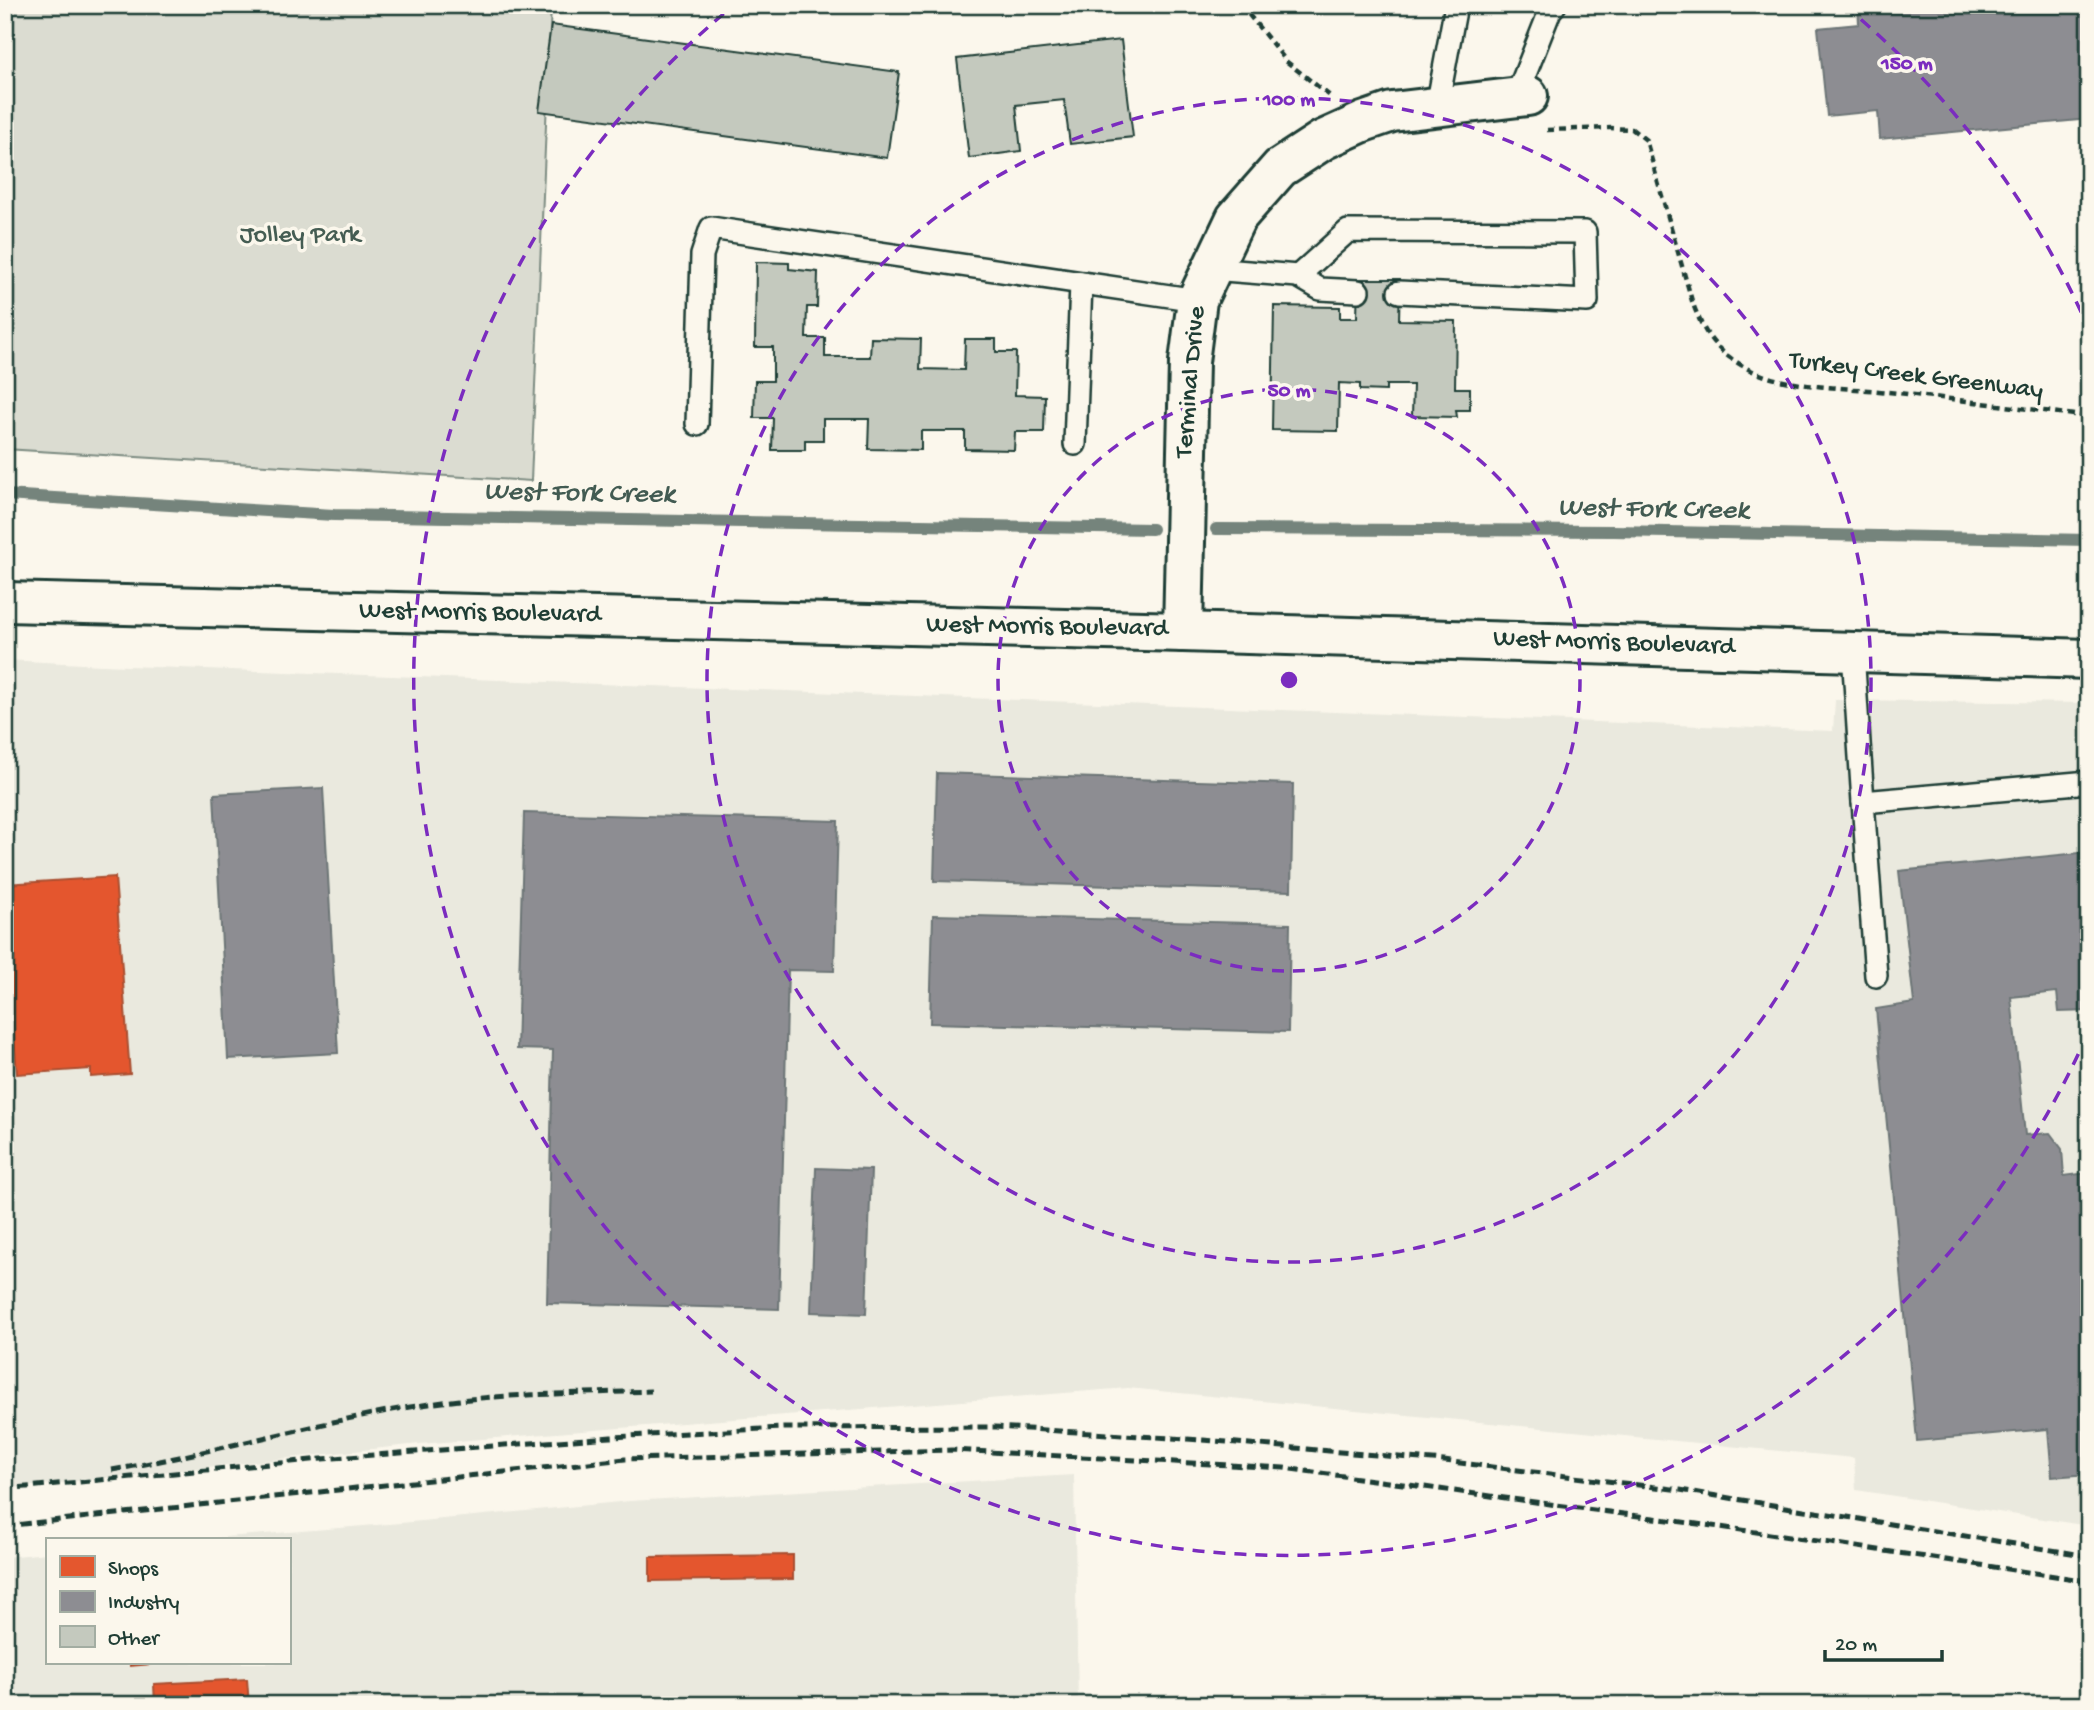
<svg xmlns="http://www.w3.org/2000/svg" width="2094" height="1710" font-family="'Gochi Hand',sans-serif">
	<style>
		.built { fill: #eae9de }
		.green { fill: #dbdcd1; stroke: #7d8c82; stroke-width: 2 }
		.shops { fill: #e4572e; stroke: #a94f30; stroke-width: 2 }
		.industry { fill: #8d8d92; stroke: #6c7576; stroke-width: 2 }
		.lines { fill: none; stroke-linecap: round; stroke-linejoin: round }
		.stream { stroke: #74847b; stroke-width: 12 }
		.building { fill: #c4c9be; stroke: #1f3d34; stroke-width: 2 }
		.lane-casing { stroke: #1f3d34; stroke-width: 26 }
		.street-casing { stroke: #1f3d34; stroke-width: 44 }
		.primary-casing { stroke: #1f3d34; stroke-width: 44 }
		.path { stroke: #1f3d34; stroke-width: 4.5; stroke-dasharray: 7 5; stroke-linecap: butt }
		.lane { stroke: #fbf7ec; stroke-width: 21 }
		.street { stroke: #fbf7ec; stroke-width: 38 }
		.primary { stroke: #fbf7ec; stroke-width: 38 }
		.rail { stroke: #1f3d34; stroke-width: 5; stroke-dasharray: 10 5; stroke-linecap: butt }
		.ring { fill: none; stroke: #7b2cbf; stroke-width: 3.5; stroke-dasharray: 12 9 }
		.labels { text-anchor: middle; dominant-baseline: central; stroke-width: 7; stroke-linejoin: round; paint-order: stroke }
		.park-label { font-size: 26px; fill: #455d53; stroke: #fbf7ec }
		.street-label { font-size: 26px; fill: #1f3d34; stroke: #fbf7ec }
		.water-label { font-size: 28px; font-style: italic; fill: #425b52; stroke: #fbf7ec }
		.centre { fill: #7b2cbf; stroke: #fbf7ec; stroke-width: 3.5 }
		.ring-label { font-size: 21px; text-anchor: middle; font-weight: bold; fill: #7b2cbf; stroke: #fbf7ec; stroke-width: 7; stroke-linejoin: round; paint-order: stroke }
	</style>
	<rect width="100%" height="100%" fill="#fbf7ec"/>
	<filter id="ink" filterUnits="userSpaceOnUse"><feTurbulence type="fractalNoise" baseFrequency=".0143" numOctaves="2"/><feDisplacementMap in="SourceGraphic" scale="14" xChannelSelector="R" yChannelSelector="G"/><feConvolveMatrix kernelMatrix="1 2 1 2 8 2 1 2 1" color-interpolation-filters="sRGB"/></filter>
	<g filter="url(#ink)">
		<g class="built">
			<polygon points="5,660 102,665 1833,731 1835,700 2089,703 2089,1526 1856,1490 1854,1458 1128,1388 419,1444 5,1489"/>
			<polygon points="1074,1475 1078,1705 5,1705 5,1557 47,1553 47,1663 289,1663 289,1540 189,1540 401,1523 630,1501"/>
		</g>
		<polygon class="green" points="5,5 551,5 531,481 5,449"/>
		<g class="shops">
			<polygon points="115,877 130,1074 91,1077 91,1069 17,1074 5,918 5,884"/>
			<polygon points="793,1555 793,1579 650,1581 650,1557"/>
			<polygon points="130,1663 164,1663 130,1666"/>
			<polygon points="247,1679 249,1705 155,1705 154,1684"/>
		</g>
		<g class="industry">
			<polygon points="1858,5 2089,5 2089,119 1880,139 1878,111 1827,116 1818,28 1859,24"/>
			<polygon points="937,773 1293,784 1291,891 934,881"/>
			<polygon points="323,788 338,1053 228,1059 214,794"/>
			<polygon points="524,813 838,821 834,971 788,970 779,1309 547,1303 553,1050 517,1049"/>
			<polygon points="2089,852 2089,1011 2059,1012 2057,992 2011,997 2025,1135 2050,1133 2062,1149 2064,1176 2089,1173 2089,1474 2052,1477 2048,1429 1917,1441 1876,1009 1914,1003 1899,871"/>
			<polygon points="933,915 1290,924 1288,1032 930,1023"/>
			<polygon points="816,1168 871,1170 866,1314 811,1312"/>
		</g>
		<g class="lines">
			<g class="stream">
				<polyline points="5,495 334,515 1152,529"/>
				<polyline points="1216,529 1613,531 2089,540"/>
			</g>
		</g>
		<g class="building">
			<polygon points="551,25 899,72 887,158 539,111"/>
			<polygon points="1121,40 1133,137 1070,144 1064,100 1016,105 1021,151 969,158 957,59"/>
			<polygon points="756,262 789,263 789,269 818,272 817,307 807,307 806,338 825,338 825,357 870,357 871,338 921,339 920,369 964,370 965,339 996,339 996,352 1016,352 1015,395 1045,396 1044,432 1015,432 1014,450 965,449 965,431 921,431 921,450 868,449 869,419 823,419 823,440 805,440 805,450 772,450 773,418 754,418 755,381 773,381 773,347 755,347"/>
			<polygon points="1358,279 1400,279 1399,320 1456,321 1455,388 1470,388 1470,410 1456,410 1457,417 1412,416 1413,385 1386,385 1386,391 1360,390 1360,384 1339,383 1338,431 1272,430 1274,306 1340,307 1340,318 1357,318"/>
		</g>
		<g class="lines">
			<defs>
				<g id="lane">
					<polyline points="1516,97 1550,11 1555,5"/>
					<polyline points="1437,107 1456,5"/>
					<polyline points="1211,269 1298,276 1348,231 1585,232 1587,301 1399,292"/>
					<polyline points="1298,276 1320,289 1358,291"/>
					<polyline points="697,424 702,255 711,228 1197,300"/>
					<polyline points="1075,444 1081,283"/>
					<polyline points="1853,652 1863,802"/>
					<polyline points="1876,976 1863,802 2089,782"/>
				</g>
				<polyline id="street" points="1183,632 1189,362 1197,300 1236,218 1280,168 1323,140 1363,122 1392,112 1528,96"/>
				<polyline id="primary" points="5,602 1183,632 2089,659"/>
			</defs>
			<use href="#lane" class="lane-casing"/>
			<use href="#street" class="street-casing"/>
			<use href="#primary" class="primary-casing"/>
			<g class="path">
				<polyline points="1241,5 1287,62 1330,96"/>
				<path d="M1547,130l64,-2 21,1 14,11 46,161c10,28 20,46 46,62 41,27 103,23 150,29 67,7 134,16 201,25"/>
			</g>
			<use href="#lane" class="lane"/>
			<use href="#street" class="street"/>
			<use href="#primary" class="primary"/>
			<g class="rail">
				<path d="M112,1470c107,-18 210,-50 317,-66 73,-11 149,-10 222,-13"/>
				<polyline points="5,1489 322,1459 611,1437 783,1428 996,1427 1203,1440 1444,1461 1680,1490 2089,1556"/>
				<polyline points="5,1526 625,1459 952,1450 1284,1468 1749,1531 2089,1581"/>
			</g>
		</g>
	</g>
	<g class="ring">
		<circle cx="1289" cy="680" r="291"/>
		<circle cx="1289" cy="680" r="582"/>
		<path d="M2087 1035A874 874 0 1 1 733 6M1845 6A874 874 0 0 1 2087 325"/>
	</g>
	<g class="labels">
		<g class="park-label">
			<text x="300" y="236">Jolley Park</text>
		</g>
		<g class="street-label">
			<text transform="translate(1916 377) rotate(7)">Turkey Creek Greenway</text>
			<text transform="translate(1192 382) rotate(-85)">Terminal Drive</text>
			<text transform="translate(480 614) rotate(1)">West Morris Boulevard</text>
			<text transform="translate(1047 628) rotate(1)">West Morris Boulevard</text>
			<text transform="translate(1614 644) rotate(2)">West Morris Boulevard</text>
		</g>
		<g class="water-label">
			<text transform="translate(579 494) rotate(1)">West Fork Creek</text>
			<text transform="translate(1653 510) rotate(1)">West Fork Creek</text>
		</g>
	</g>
	<circle cx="1289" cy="680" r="10" class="centre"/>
	<g class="ring-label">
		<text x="1907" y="69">150 m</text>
		<text x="1289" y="105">100 m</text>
		<text x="1289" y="396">50 m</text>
	</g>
	<rect width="2094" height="1710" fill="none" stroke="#fbf7ec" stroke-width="28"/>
	<rect x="14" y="14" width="2066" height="1682" fill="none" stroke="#1f3d34" stroke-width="2.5" filter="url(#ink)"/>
	<rect x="46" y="1538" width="245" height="126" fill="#fbf7ec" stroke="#a3ada2" stroke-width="2"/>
	<rect x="60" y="1556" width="35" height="21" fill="#e4572e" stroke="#a3ada2" stroke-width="2"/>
	<text x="108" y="1574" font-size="21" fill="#1f3d34">Shops</text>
	<rect x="60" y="1591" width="35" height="21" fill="#8d8d92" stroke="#a3ada2" stroke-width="2"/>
	<text x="108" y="1608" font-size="21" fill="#1f3d34">Industry</text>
	<rect x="60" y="1626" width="35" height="21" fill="#c4c9be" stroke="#a3ada2" stroke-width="2"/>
	<text x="108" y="1644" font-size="21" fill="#1f3d34">Other</text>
	<path d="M1825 1650v10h117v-10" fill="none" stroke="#1f3d34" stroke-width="3.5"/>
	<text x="1835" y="1650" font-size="21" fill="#1f3d34" stroke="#fbf7ec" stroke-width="5" paint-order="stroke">20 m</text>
</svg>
